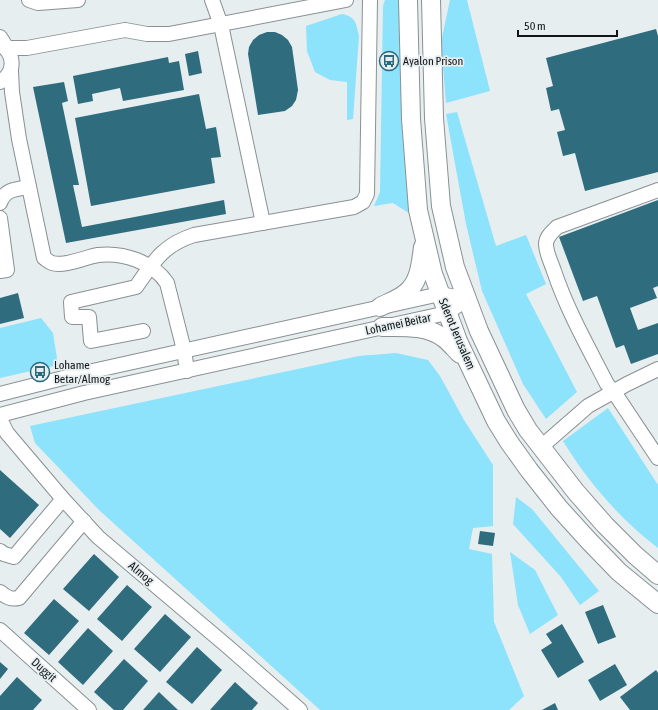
<svg xmlns="http://www.w3.org/2000/svg" width="658" height="710" font-family="'Asap Condensed',sans-serif">
	<style>
		.green { fill: #8de2fc }
		.building { fill: #2e6c7e }
		.lines { fill: none; stroke-linecap: round; stroke-linejoin: round }
		.minor-casing { stroke: #8a9093; stroke-width: 16 }
		.major-casing { stroke: #8a9093; stroke-width: 20 }
		.minor { stroke: #fff; stroke-width: 14 }
		.major { stroke: #fff; stroke-width: 18 }
		.labels { text-anchor: middle; dominant-baseline: central; stroke-width: 3.5; stroke-linejoin: round; paint-order: stroke }
		.poi-label { font-size: 12px; fill: #121415; stroke: #e6eef0; text-anchor: start }
		.street-label { font-size: 12px; fill: #121415; stroke: #e6eef0 }
	</style>
	<rect width="100%" height="100%" fill="#e6eef0"/>
	<g class="green">
		<polygon points="385,0 399,0 409,196 412,215 393,203 374,206 380,192 383,6"/>
		<polygon points="450,0 467,0 490,91 446,103 441,42"/>
		<path d="M342,14c14,3 14,9 17,22l-6,83 -6,1v-38l-17,-2 -15,-8 -8,-21 -1,-25z"/>
		<polygon points="457,112 496,246 526,235 546,284 526,294 577,392 546,419 523,384 482,291 466,224 446,114"/>
		<polygon points="41,318 53,333 58,365 0,378 0,328"/>
		<polygon points="396,353 428,360 440,376 464,420 493,465 493,526 473,528 469,549 492,554 494,622 524,696 509,710 320,710 99,510 35,443 30,426 359,356"/>
		<path d="M608,408l50,77v63c-38,-29 -70,-66 -95,-107z"/>
		<polygon points="516,497 532,509 599,591 580,605 561,577 513,524"/>
		<polygon points="510,552 535,570 558,615 530,634 518,605"/>
	</g>
	<g class="building">
		<polygon points="656,29 658,36 658,172 585,191 575,153 563,156 557,132 565,130 559,109 551,111 546,88 553,86 546,58"/>
		<polygon points="267,32 275,32 282,35 288,40 292,47 298,90 296,100 292,106 285,111 258,115 248,54 249,47 253,40 259,35"/>
		<polygon points="198,51 202,73 189,76 185,54"/>
		<polygon points="168,57 169,63 179,61 184,90 123,101 120,88 92,94 93,101 78,104 73,76"/>
		<polygon points="64,82 68,101 62,103 79,185 73,185 82,227 224,200 226,214 66,243 33,87"/>
		<polygon points="199,94 206,129 216,127 221,157 211,158 215,183 91,206 75,118"/>
		<polygon points="658,200 658,286 653,288 657,298 630,308 638,330 658,323 658,354 631,364 624,345 616,348 597,296 583,301 559,237"/>
		<polygon points="18,293 24,318 0,324 0,298"/>
		<polygon points="0,470 39,505 10,538 0,529"/>
		<polygon points="480,531 495,533 493,546 478,544"/>
		<polygon points="94,554 119,577 89,611 63,589"/>
		<polygon points="127,585 152,607 122,641 97,619"/>
		<polygon points="54,599 79,621 49,655 24,633"/>
		<polygon points="603,605 616,637 598,644 585,612"/>
		<polygon points="165,614 191,637 160,672 134,649"/>
		<polygon points="562,624 584,662 558,678 541,650 552,643 546,634"/>
		<polygon points="88,628 113,651 83,685 58,662"/>
		<polygon points="197,647 222,670 192,704 166,682"/>
		<polygon points="124,659 148,681 123,710 114,710 94,692"/>
		<polygon points="0,662 8,669 0,679"/>
		<polygon points="615,664 627,685 600,701 588,680"/>
		<polygon points="656,670 658,673 658,710 630,710 620,697"/>
		<polygon points="17,677 42,700 33,710 0,710 0,696"/>
		<polygon points="235,682 258,703 252,710 210,710"/>
		<polygon points="159,692 178,710 143,710"/>
		<polygon points="555,703 558,710 542,710"/>
	</g>
	<g class="lines">
		<defs>
			<g id="minor">
				<polyline points="29,0 38,3 78,0"/>
				<polyline points="212,0 221,25 263,223"/>
				<polyline points="0,37 7,48 27,48 125,30 147,34 169,34 346,0"/>
				<path d="M11,71l1,21 7,47 25,119c2,1 5,4 8,5 12,4 34,-6 46,-8 25,-3 55,7 69,28l17,67 3,21"/>
				<path d="M0,82c16,-10 15,-28 0,-38"/>
				<path d="M658,190l-101,37c-5,5 -11,10 -11,17 0,9 5,18 8,27 13,39 34,76 53,113l7,8 44,66"/>
				<path d="M0,203c5,-14 16,-14 29,-16"/>
				<polyline points="0,218 7,270 0,271"/>
				<path d="M143,331l-52,10 -2,-24h-17l-1,-15 65,-15c18,-26 27,-42 58,-52l160,-28 9,-5 4,-8 3,-194"/>
				<polyline points="0,394 79,374 440,294 467,299"/>
				<polyline points="0,415 84,393 447,313 467,299"/>
				<polyline points="0,419 7,433 18,446 63,499 98,537 227,646 300,710"/>
				<polyline points="541,447 588,406 627,384 658,369"/>
				<polyline points="0,551 4,554 14,557 63,499"/>
				<path d="M0,592c6,5 11,8 19,6l65,-77"/>
				<polyline points="0,630 89,710"/>
			</g>
			<g id="major">
				<polyline points="408,0 411,119 418,210 433,274 458,341 496,421 509,442 529,470 559,508 589,541 619,572 658,604"/>
				<polyline points="431,0 434,118 441,206 455,267 479,331 516,410 528,430 576,492 605,525 635,555 658,575"/>
				<path d="M380,307c9,-5 23,-9 30,-18 10,-11 11,-28 13,-42"/>
				<path d="M382,327c21,0 45,-2 63,12 5,4 10,10 15,15"/>
			</g>
		</defs>
		<use href="#minor" class="minor-casing"/>
		<use href="#major" class="major-casing"/>
		<use href="#minor" class="minor"/>
		<use href="#major" class="major"/>
	</g>
	<defs>
		<symbol id="bus-ring" viewBox="-11 -11 22 22"><circle r="9.5" fill="#e6eef0" stroke="#276a7c" stroke-width="1.5"/><path d="M-5-6H5V4H4V6H2V4H-2V6H-4V4H-5ZM-3.5-4V0h7V-4ZM-3.5 1.2v1.5H-2V1.2ZM2 1.2v1.5H3.5V1.2Z" fill="#276a7c"/></symbol>
	</defs>
	<g fill-rule="evenodd">
		<use href="#bus-ring" x="378" y="50" width="22" height="22"/>
		<use href="#bus-ring" x="29" y="361" width="22" height="22"/>
	</g>
	<g class="labels">
		<g class="poi-label">
			<text x="403" y="61">Ayalon Prison</text>
			<text x="54" y="365">Lohame<tspan x="54" dy="14">Betar/Almog</tspan></text>
		</g>
		<g class="street-label">
			<text transform="translate(398 324) rotate(-12)">Lohamei Beitar</text>
			<text transform="translate(457 334) rotate(67)">Sderot Jerusalem</text>
			<text transform="translate(141 573) rotate(40)">Almog</text>
			<text transform="translate(44 670) rotate(42)">Duggit</text>
		</g>
	</g>
	<path d="M518 30v6h99v-6" fill="none" stroke="#121415" stroke-width="2"/>
	<text x="524" y="30" font-size="12" fill="#121415" stroke="#e6eef0" stroke-width="3" paint-order="stroke">50 m</text>
</svg>
